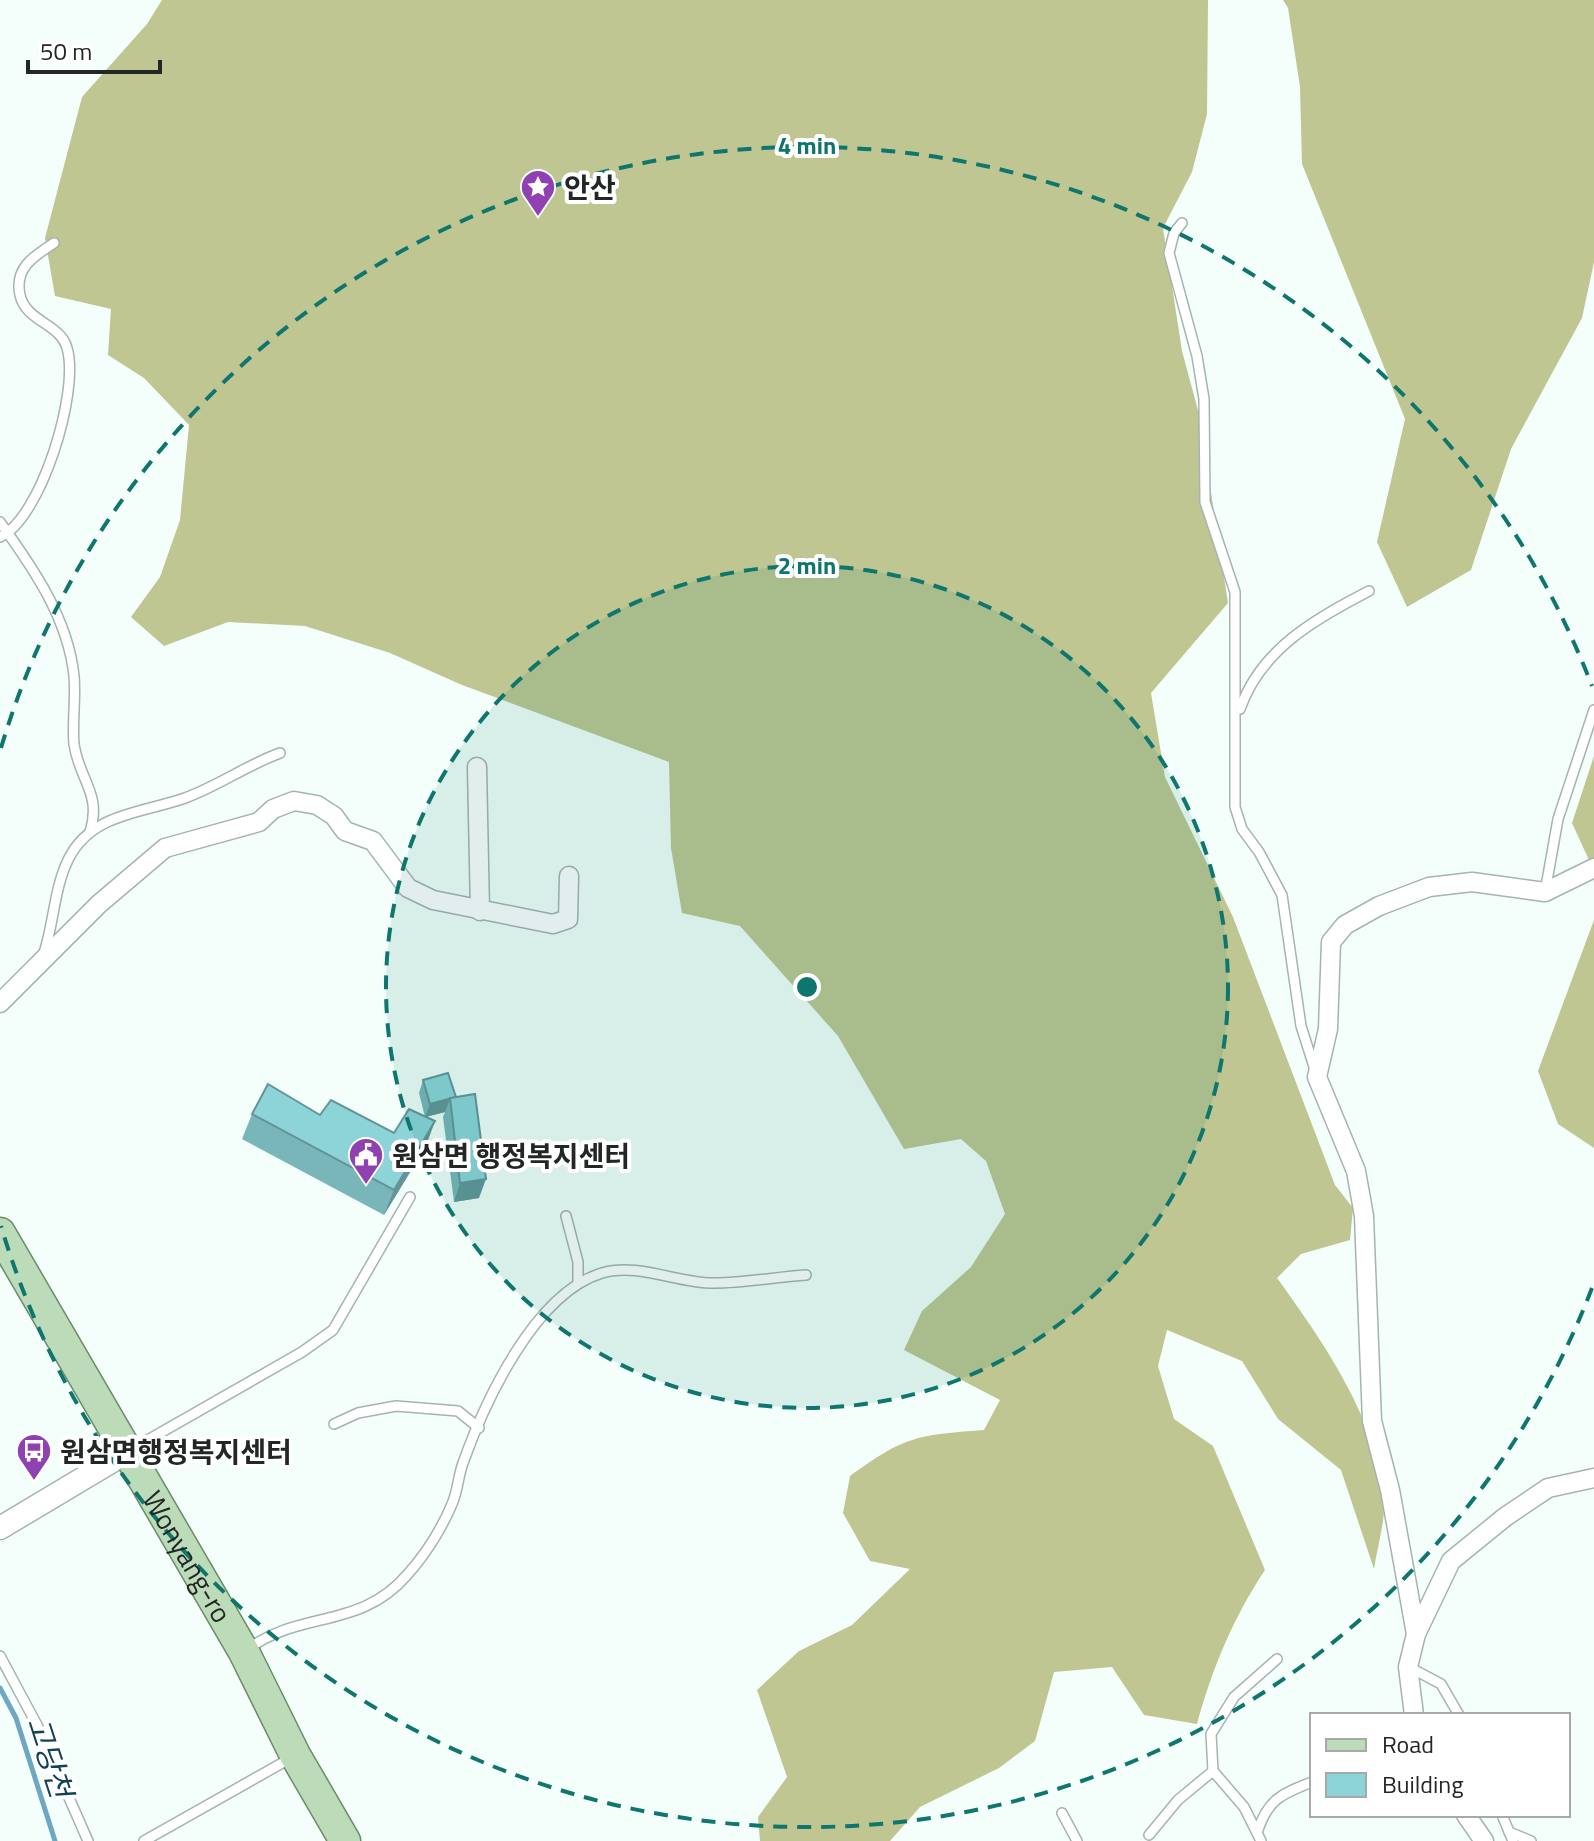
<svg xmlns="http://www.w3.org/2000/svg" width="1594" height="1841" font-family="'Titillium Web','Noto Sans KR',sans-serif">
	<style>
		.forest { fill: #bfc691 }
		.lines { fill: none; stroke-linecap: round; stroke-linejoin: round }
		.stream { stroke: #6ea7c1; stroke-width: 5 }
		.service-casing { stroke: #a6b3ae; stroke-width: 12 }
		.minor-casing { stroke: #a6b3ae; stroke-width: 21 }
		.tertiary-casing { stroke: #a6b3ae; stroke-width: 25 }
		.primary-casing { stroke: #698c67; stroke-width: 33 }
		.service { stroke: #fff; stroke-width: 9 }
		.minor { stroke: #fff; stroke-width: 18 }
		.tertiary { stroke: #fff; stroke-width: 22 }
		.primary { stroke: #bcdbb9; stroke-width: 30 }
		.wall { fill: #79b6ba }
		.shaded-wall { fill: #639497 }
		.building { fill: #8dd4d8; stroke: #639497; stroke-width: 2 }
		.ring { fill: none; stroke: #0f766e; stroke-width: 4; stroke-dasharray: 14 10 }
		.labels { text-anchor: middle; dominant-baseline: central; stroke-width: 8; stroke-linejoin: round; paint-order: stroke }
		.poi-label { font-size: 28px; font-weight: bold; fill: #222625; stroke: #fff; text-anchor: start }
		.street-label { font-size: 28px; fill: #222625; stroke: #fff }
		.water-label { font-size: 30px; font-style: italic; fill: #114256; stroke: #fff }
		.centre { fill: #0f766e; stroke: #fff; stroke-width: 4 }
		.ring-label { font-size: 24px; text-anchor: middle; font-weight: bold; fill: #0f766e; stroke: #fff; stroke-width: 8; stroke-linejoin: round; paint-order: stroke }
	</style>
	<rect width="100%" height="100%" fill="#f4fffb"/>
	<g class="forest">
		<path d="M162,0h1046l-1,114 -15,58 -29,56 19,123 17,63 29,189 -77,90 14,84 68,140 102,268 18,23 -3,32 -49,14 -24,24c45,62 103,145 107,224 1,21 -7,46 -10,67l-33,-99 -63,-51 -36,-58 -75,-31 -9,36 16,53 39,27 52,124c-32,48 -53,99 -68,154l-53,-9 -32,-48 -58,5 -19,69 -36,27 -79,39 -30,34h-130l-2,-24 29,-40 -30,-87 42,-39 53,-26 58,-56 -40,-8 -27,-48 7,-37c55,-40 67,-41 134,-46l16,-30 -96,-50 18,-39 49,-44 34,-53 -19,-53 -25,-22 -57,10 -66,-113 -98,-110 -58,-13 -11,-65 -2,-86 -207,-77 -72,-32 -85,-27 -77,-4 -64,24 -33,-29 29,-40 20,-57 9,-95 -45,-47 -36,-23 3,-46 -56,-13 -10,-58 37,-141 65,-73z"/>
		<polygon points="1283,0 1594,0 1594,262 1582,318 1511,449 1471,570 1407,607 1377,542 1405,419 1302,164 1300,87 1288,8"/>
		<polygon points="1594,756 1594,871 1572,823"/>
		<polygon points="1594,920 1594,1148 1558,1124 1538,1071"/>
	</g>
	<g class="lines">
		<polyline class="stream" points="0,1688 16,1718 55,1841"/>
		<defs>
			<g id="service">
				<polyline points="1182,223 1174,233 1169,253 1197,356 1204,399 1205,502 1235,592 1235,807 1242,829 1259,852 1282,895 1301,1026 1315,1070"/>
				<path d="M0,522c33,46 68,96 74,154 2,23 -2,46 0,68 5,36 28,49 16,88"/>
				<path d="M0,537c41,-18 80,-146 67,-189 -7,-25 -41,-26 -47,-53 -6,-27 14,-39 34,-52"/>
				<path d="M1240,709c21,-60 75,-90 129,-118"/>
				<polyline points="1545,892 1558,819 1594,710"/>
				<path d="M44,953c10,-30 10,-66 25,-95 23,-45 74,-45 116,-60 33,-12 62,-33 95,-45"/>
				<polyline points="566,1216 578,1262 578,1283"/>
				<polyline points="334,1424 358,1413 396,1406 458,1411 479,1428"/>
				<polyline points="132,1449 302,1352 333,1330 410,1197"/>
				<path d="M247,1650c51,-40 113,-20 160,-75 18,-20 35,-47 45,-71 6,-13 6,-28 11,-41 22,-62 72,-170 139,-190 36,-11 77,11 113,10 30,0 61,-6 91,-8"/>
				<polyline points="0,1656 37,1725 88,1841"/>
				<polyline points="1409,1667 1441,1684 1459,1715"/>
				<polyline points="1062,1813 1077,1841"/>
				<polyline points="1502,1815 1513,1841"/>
				<polyline points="1509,1832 1531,1841"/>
				<path d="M1257,1833c10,-33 24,-39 55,-51"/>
				<polyline points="1149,1835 1178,1800 1213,1771"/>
				<polyline points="144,1841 291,1758"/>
				<polyline points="1261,1841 1244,1807 1213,1771 1211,1734 1234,1697 1277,1659"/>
			</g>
			<g id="minor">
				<polyline points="477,767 480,911"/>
				<polyline points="0,1003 99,904 165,848 259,822 273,809 294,801 317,805 334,816 345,831 373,841 408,888 433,900 553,924 568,919 569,876"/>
				<polyline points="1416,1634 1390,1490 1372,1421 1364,1216 1356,1171 1317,1077 1328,1029 1331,942 1345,925 1379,906 1429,887 1472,882 1545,892 1594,868"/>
				<polyline points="1414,1715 1408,1667 1416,1634 1451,1561 1505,1517 1548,1488 1594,1478"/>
				<polyline points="1466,1815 1484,1841"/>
			</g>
			<polyline id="tertiary" points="0,1528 129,1451"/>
			<g id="primary">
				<path id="s1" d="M0,1233l244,419 51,103 50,86"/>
			</g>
		</defs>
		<use href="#service" class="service-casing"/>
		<use href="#minor" class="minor-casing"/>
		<use href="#tertiary" class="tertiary-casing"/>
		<use href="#primary" class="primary-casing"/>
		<use href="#service" class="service"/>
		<use href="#minor" class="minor"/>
		<use href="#tertiary" class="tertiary"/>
		<use href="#primary" class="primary"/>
	</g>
	<polygon class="wall" points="448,1073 479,1198 454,1202 443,1117 445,1112 426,1117 426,1146 384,1215 242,1139 252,1114 320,1115 394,1133 425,1117 419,1093 423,1080"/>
	<g class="shaded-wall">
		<polygon points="450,1099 445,1112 425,1117 430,1104"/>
		<polygon points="435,1121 426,1146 384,1215 394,1190"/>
		<polygon points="486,1179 479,1198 454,1202 460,1183"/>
	</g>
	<g class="building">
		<polygon points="448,1073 456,1097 430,1104 423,1080"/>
		<polygon points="268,1084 320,1115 331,1100 394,1133 409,1109 435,1121 394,1190 252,1114"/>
		<polygon points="475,1094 486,1179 460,1183 450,1098"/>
	</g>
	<circle cx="807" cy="987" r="421" fill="#0f766e" fill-opacity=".12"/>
	<g class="ring">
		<circle cx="807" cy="987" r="421"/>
		<path d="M1592 1288A841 841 0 0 1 1 1226M1 748A841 841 0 0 1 1592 686"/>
	</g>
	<defs>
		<symbol id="sight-pin" viewBox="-11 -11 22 30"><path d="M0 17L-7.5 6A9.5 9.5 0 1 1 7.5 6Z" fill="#8f41b1" stroke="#fff"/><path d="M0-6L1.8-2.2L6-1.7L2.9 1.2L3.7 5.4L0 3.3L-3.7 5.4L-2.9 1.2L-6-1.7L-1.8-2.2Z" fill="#fff"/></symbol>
		<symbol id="civic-pin" viewBox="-11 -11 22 30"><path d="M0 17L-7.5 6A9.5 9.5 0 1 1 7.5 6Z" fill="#8f41b1" stroke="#fff"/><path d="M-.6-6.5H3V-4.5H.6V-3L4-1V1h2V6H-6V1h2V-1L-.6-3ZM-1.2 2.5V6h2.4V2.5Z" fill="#fff"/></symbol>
		<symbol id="bus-pin" viewBox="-11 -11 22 30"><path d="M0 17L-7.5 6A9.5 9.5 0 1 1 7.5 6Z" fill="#8f41b1" stroke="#fff"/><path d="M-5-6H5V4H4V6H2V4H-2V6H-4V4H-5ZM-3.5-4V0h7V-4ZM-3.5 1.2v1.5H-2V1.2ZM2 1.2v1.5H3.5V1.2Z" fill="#fff"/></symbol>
	</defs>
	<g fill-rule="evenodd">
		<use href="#sight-pin" x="518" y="167" width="40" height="54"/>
		<use href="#civic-pin" x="346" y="1135" width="40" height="54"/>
		<use href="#bus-pin" x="14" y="1431" width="40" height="54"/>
	</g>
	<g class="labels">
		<g class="poi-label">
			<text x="564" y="187">안산</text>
			<text x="392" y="1155">원삼면 행정복지센터</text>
			<text x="60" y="1451">원삼면행정복지센터</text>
		</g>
		<g class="street-label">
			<text stroke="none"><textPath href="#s1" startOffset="374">Wonyang-ro</textPath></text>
		</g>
		<g class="water-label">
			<text transform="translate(50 1757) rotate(72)">고당천</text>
		</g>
	</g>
	<circle cx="807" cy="987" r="12" class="centre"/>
	<g class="ring-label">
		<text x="807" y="154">4 min</text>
		<text x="807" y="574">2 min</text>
	</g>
	<rect x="1310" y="1713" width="260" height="104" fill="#ffffff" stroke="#a7a8a8" stroke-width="2"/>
	<rect x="1326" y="1739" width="40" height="12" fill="#bcdbb9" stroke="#a7a8a8" stroke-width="2"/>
	<text x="1382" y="1753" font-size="24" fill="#222625">Road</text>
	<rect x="1326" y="1773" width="40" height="24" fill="#8dd4d8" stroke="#a7a8a8" stroke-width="2"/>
	<text x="1382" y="1793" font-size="24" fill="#222625">Building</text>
	<path d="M28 60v12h132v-12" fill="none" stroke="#222625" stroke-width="4"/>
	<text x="40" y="60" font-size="24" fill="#222625" stroke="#ffffff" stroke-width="6" paint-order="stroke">50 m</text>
</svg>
